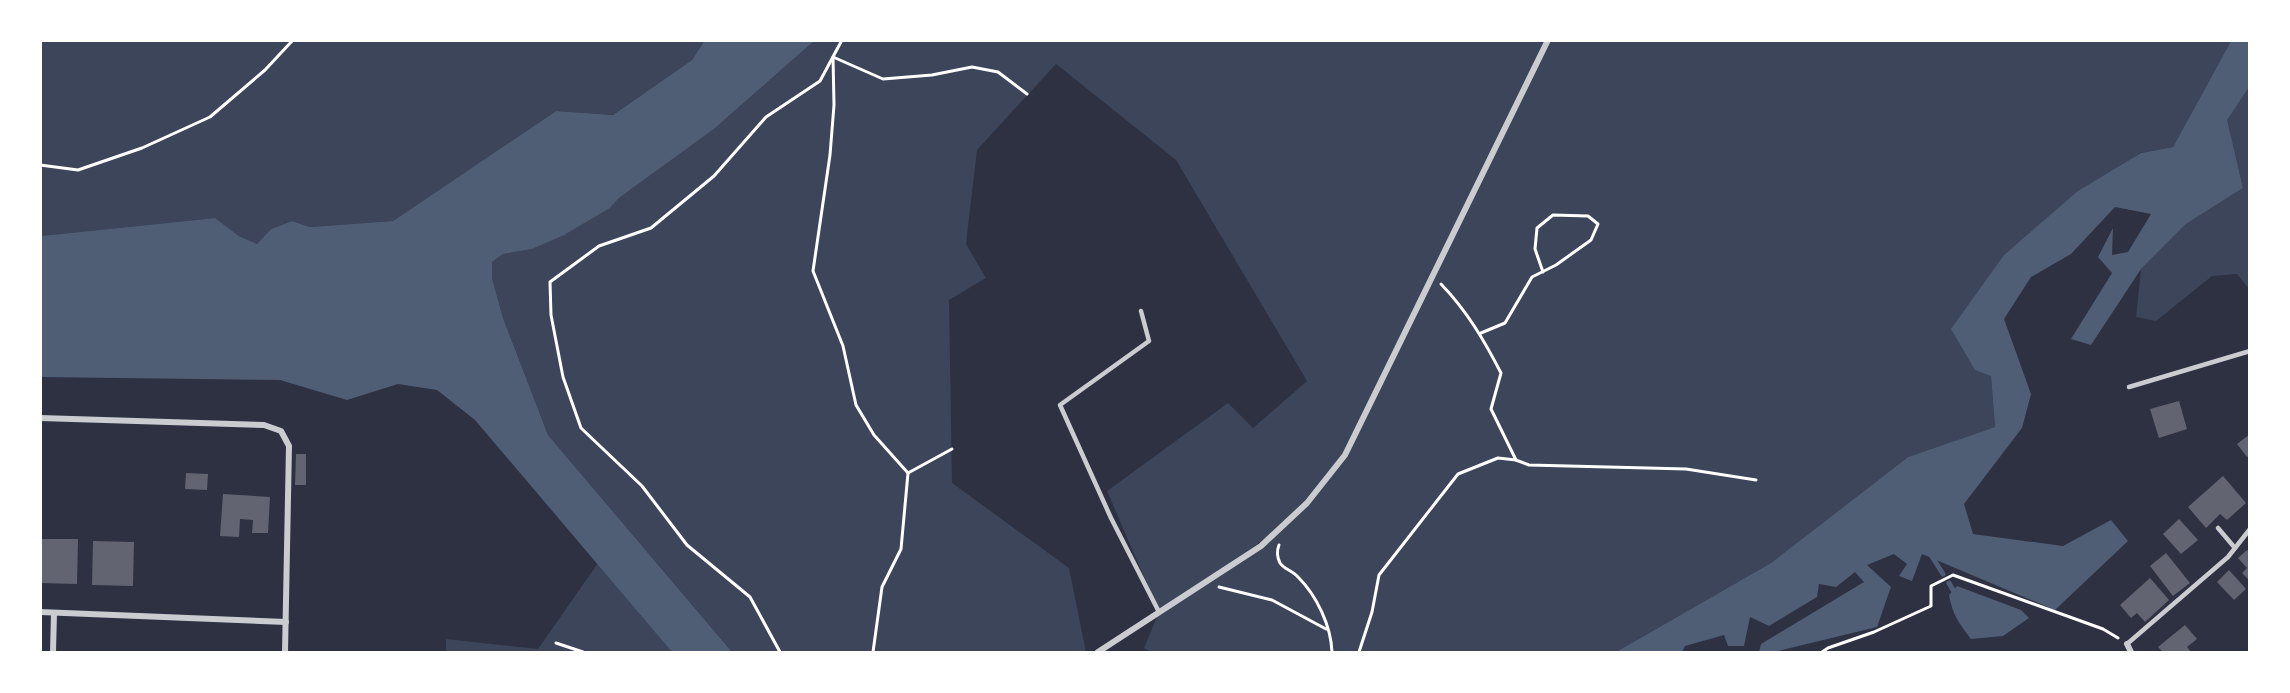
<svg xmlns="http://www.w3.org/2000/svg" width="2290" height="693" font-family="'Nunito Sans',sans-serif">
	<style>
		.green { fill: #3c4559; fill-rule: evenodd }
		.water { fill: #4f5d75 }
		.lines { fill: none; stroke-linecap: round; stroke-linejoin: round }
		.stream { stroke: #4f5d75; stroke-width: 5 }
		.building { fill: #626471 }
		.path { stroke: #fff; stroke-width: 3 }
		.service { stroke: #caccd0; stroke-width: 4.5 }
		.minor { stroke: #caccd0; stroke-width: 6 }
	</style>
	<rect width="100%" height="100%" fill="#2d3142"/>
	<g class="green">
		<polygon points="41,41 705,41 692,60 613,115 556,111 393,221 310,227 292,221 271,229 257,244 239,236 215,218 41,236"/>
		<path d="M814,41h1417l-58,106 -33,6 -136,102 -13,121 4,51 -87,30 -137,106 -155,89h-465l-7,-4 15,-36 -52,-121 121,-88 25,25 54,-47 -131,-221 -120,-96 -79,86 -11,94 20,34 -37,22 3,183 117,85 17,84h-354l-184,-217 -45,-117 -11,-40v-16l11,-8 29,-5 78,-41 9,-10 95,-69zM1273,533l-24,21 -68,43z"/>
		<polygon points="2249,87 2249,289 2237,274 2212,276 2156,321 2136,317 2141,269 2186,224 2243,188 2226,120"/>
		<polygon points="598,563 672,652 446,652 446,639 538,649"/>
	</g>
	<g class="water">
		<polygon points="705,40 814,41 714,129 619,198 610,208 564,235 532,249 503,254 492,262 492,278 503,318 548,435 732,652 672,652 475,420 437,390 398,384 347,400 280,380 41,377 41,236 215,218 239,236 257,244 271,229 292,221 310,227 393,221 556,111 613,115 692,60"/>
		<polygon points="2231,41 2249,41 2249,87 2227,120 2243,188 2186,224 2141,269 2091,345 2071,339 2112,273 2098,257 2113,228 2112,255 2128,252 2151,214 2115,207 2071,254 2031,277 2004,319 2031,394 2022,428 1964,504 1973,534 2063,546 2111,520 2128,541 2055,610 1922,554 1912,581 1899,576 1907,564 1894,554 1867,565 1891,587 1877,627 1774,652 1759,652 1761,644 1864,582 1855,572 1836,587 1819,584 1817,597 1769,626 1750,617 1744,646 1728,646 1724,635 1685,646 1682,652 1616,652 1771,563 1908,457 1995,427 1991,376 1975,370 1951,329 2004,255 2078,191 2141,153 2173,147"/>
		<path d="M1957,586l64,24 8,8 -26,18 -32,3c-12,-15 -19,-26 -22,-44z"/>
	</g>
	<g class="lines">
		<g class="stream">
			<polyline points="1931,555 1943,574"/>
			<polyline points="1949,583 1953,590"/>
		</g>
	</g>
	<g class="building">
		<polygon points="2179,401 2187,429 2159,438 2150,409"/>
		<polygon points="2250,434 2250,455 2247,457 2237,444"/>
		<polygon points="296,454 306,454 306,485 295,485"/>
		<polygon points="186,473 208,474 207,490 185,489"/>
		<polygon points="2223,476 2246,503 2227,520 2220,514 2206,528 2188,507"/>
		<polygon points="223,494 270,497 268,533 252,533 253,520 240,519 239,537 220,536"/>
		<polygon points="2179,519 2198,540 2181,554 2163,534"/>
		<polygon points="40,539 78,539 77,584 40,583"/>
		<polygon points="93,541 134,542 133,586 92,585"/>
		<polygon points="2247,550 2250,552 2250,581 2242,573 2247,568 2238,558"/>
		<polygon points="2166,553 2190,583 2173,596 2150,566"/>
		<polygon points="2229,570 2246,589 2234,600 2217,582"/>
		<polygon points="2150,578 2169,600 2145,622 2137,613 2131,618 2120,605"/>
		<polygon points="2185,625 2197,639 2187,647 2191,652 2163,652 2158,647"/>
	</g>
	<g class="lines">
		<g class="path">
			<polyline points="40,165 78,170 142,148 210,117 265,70 293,40"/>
			<path d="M1441,284c26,27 43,56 60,89l-10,36 25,51"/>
			<polyline points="1481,333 1505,323 1532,277 1556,265 1591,240 1598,224 1588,216 1553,215 1537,228 1535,249 1543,272"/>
			<polyline points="908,473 952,449"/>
			<path d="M1279,545c-2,5 -2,12 1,18 4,6 13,8 18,14 19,19 33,49 34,75"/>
			<polyline points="1219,587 1272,600 1326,629"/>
			<polyline points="556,643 583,652"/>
			<polyline points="780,652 750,597 687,545 642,486 581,428 563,377 551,315 550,282 599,246 651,228 714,176 766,117 820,81 842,40"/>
			<polyline points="873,652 882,587 901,549 908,473 874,435 856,405 843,346 813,271 830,155 834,105 833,57 883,79 932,75 972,67 998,72 1027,94"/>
			<polyline points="1359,652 1372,612 1379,575 1458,474 1498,458 1516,460 1529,465 1686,469 1756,480"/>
			<polyline points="1822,652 1828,648 1874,632 1931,606 1931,586 1953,575 2103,629 2118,638"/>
		</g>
		<g class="service">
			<polyline points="1141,311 1149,341 1060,405 1111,518 1159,612"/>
			<polyline points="2129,387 2250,351"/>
			<polyline points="2218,528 2235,548"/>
			<polyline points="2127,644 2228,557 2250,529"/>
		</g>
		<g class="minor">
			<polyline points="40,418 264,425 281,431 289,446 285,652"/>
			<polyline points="40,612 286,622"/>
			<polyline points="2127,644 2131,652"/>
			<polyline points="53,652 54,613"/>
			<polyline points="1098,652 1261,546 1307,503 1345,455 1548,40"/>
		</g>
	</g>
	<rect width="2290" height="693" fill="none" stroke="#ffffff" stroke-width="84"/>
</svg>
